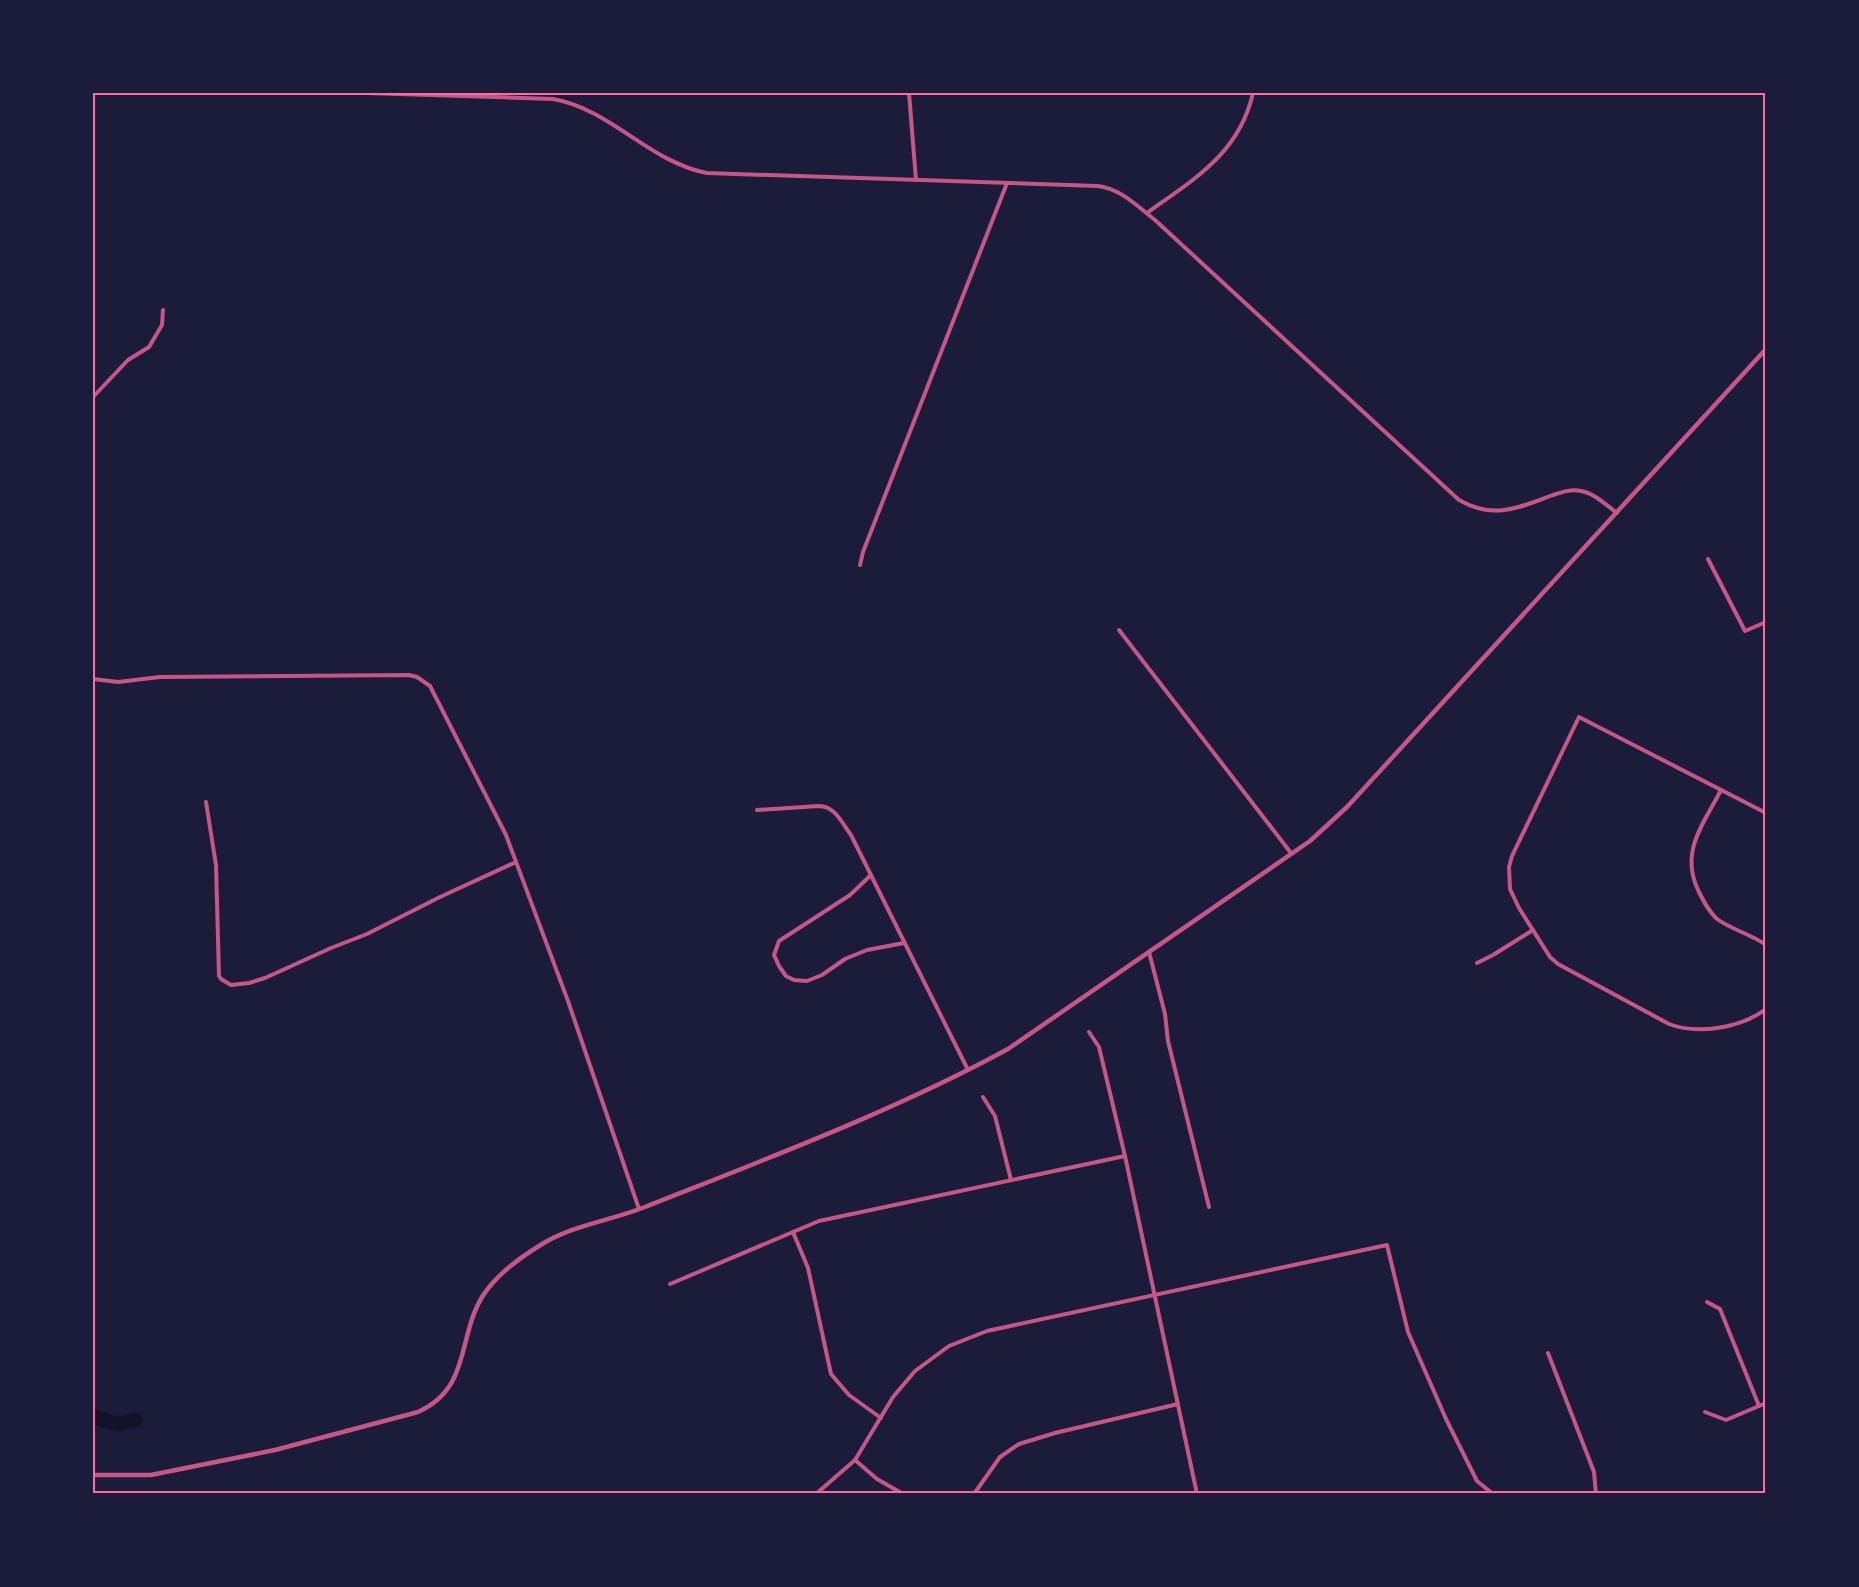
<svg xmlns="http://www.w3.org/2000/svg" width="1859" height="1587" font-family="'Archivo Narrow',sans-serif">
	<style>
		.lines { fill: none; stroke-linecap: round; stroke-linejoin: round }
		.river { stroke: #12122b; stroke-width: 15 }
		.minor { stroke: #c65784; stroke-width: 4 }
		.tertiary { stroke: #c65784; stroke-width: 4.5 }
		.neatline { fill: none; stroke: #ff6b9d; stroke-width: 2 }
	</style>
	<rect width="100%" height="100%" fill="#1b1b3a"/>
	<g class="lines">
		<polyline class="river" points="93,1417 119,1424 135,1420"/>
		<g class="minor">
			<path d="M367,93l186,6c58,10 96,63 154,74l391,13c23,3 39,20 57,34l304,280c35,20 59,8 94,-5 9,-3 18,-6 28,-4 13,2 25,14 36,22"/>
			<polyline points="909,93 916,180"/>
			<path d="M1147,213c47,-34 92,-59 106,-120"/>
			<polyline points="93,397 128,360 149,347 162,325 163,310"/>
			<polyline points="1708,559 1745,631 1766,622"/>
			<polyline points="860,565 863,552 1007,183"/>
			<polyline points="1119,630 1291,853"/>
			<polyline points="93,679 118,682 160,677 409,675 417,677 430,686 506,835 568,1001 639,1209"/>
			<path d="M1721,790c-18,35 -42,62 -22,102 5,10 10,20 18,27 15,11 34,15 49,26"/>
			<polyline points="206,802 216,865 219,976 221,979 231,985 249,983 265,978 331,948 367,934 440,897 516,862"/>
			<path d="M757,810l62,-4c16,0 23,17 32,29l117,235"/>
			<path d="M1766,813l-187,-96 -67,139 -3,11 1,22 9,19 31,49 8,7 111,60c29,11 72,4 97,-15"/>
			<polyline points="871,875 850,895 779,941 774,955 779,966 786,976 794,980 807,981 822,975 845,959 867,950 904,943"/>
			<polyline points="1149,952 1165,1014 1168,1041 1209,1207"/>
			<polyline points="1477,963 1493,955 1533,930"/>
			<polyline points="1089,1032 1099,1047 1125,1156 1197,1494"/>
			<polyline points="983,1097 995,1116 1011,1180"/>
			<polyline points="793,1232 808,1268 831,1374 849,1395 881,1418"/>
			<polyline points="670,1284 819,1221 1125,1156"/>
			<polyline points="1707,1302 1720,1309 1759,1406"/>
			<polyline points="1548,1353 1594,1472 1596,1494"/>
			<polyline points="1705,1412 1726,1420 1766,1403"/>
			<polyline points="855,1460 877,1479 903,1494"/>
			<polyline points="816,1494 855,1460 893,1397 915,1371 949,1346 987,1331 1387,1245 1408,1332 1446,1419 1477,1481 1493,1494"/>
			<polyline points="974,1494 1000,1457 1019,1444 1055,1433 1178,1404"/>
		</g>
		<path class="tertiary" d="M93,1475h58l124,-25 143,-38c53,-24 39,-73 64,-115 13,-21 36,-38 57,-51 32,-21 71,-25 106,-39 121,-48 249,-96 363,-158l302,-208 37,-34 419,-458"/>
	</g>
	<rect width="1859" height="1587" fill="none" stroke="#1b1b3a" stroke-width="189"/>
	<rect x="94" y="94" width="1670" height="1398" class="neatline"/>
</svg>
